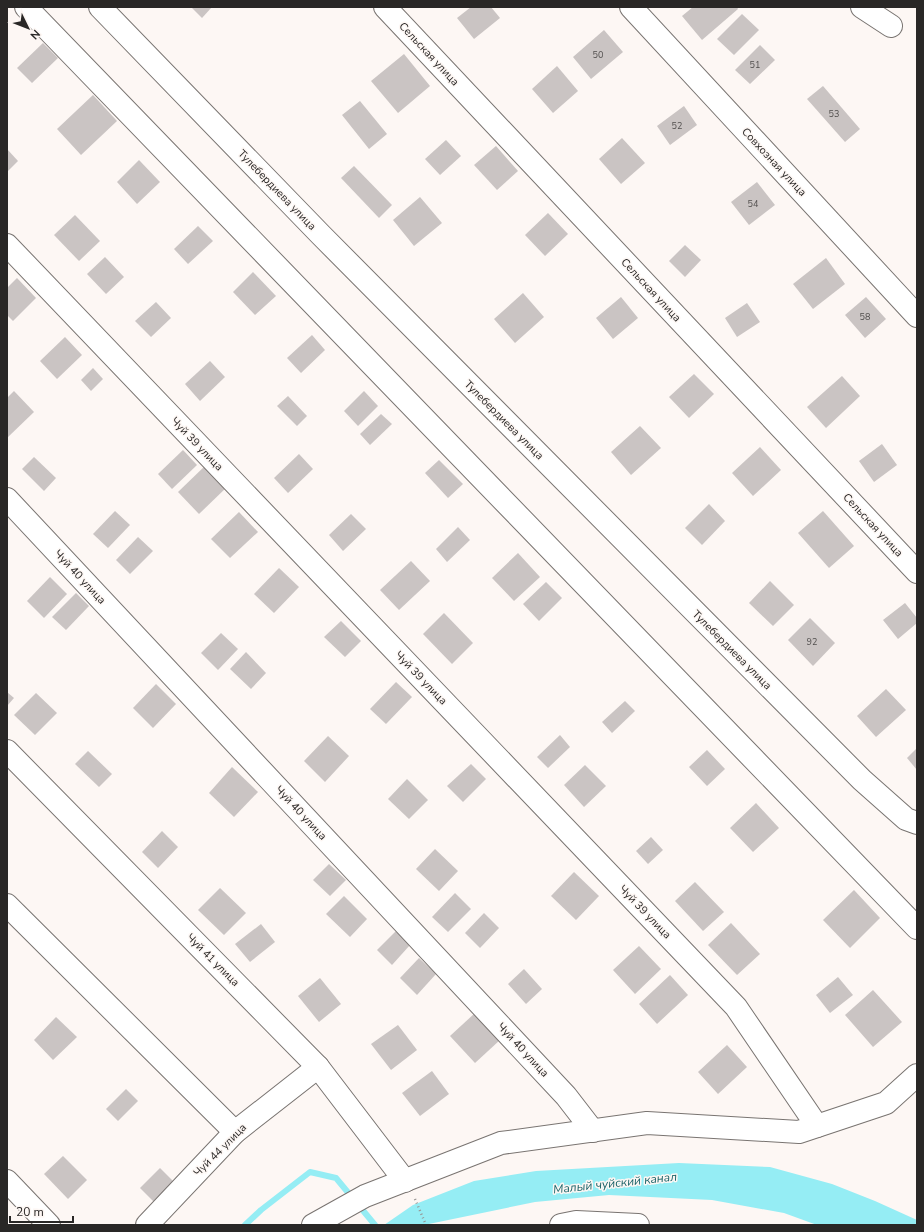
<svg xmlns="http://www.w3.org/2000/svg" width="924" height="1232" font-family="'Nunito Sans',sans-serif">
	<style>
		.water { fill: #95edf4 }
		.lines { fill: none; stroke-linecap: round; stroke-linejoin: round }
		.stream { stroke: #95edf4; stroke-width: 6 }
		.building { fill: #cac4c3 }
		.minor-casing { stroke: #797471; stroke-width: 24 }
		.path { stroke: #989492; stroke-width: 2.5; stroke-dasharray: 1 3; stroke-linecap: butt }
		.minor { stroke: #fff; stroke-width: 22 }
		.labels { text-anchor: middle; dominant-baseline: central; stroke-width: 3; stroke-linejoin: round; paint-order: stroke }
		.number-label { font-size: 9px; fill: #514e4d }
		.street-label { font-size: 11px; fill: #292726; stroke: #fdf7f4 }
		.water-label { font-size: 12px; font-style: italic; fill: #196267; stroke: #fdf7f4 }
	</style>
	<rect width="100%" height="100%" fill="#fdf7f4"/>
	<polygon class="water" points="679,1163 770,1167 832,1184 875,1201 917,1220 917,1225 817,1225 784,1213 712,1200 609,1195 535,1202 424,1225 384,1225 413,1205 474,1181 536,1171"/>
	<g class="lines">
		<polyline class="stream" points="245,1225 261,1210 310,1172 336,1178 375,1225"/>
	</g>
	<g class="building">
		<polygon points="191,7 212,7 202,18"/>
		<polygon points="471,7 491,7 500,18 474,39 457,18"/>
		<polygon points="693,7 737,7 738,9 702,40 682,16"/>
		<polygon points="742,14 759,30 734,55 717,39"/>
		<polygon points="604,30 623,52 591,79 573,57"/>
		<polygon points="43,43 58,58 32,83 17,68"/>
		<polygon points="760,45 775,60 750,84 735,70"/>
		<polygon points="404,54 430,86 398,113 371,81"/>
		<polygon points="557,66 578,91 553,113 532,89"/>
		<polygon points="823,86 860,129 845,142 807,99"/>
		<polygon points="93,95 117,121 81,155 57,129"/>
		<polygon points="360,101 387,134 369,149 342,115"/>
		<polygon points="684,106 697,125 670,145 657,126"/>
		<polygon points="622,138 645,163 621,184 599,159"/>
		<polygon points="446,140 461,156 440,175 425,159"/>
		<polygon points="496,146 518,171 497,190 474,165"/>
		<polygon points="7,149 18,161 7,172"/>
		<polygon points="139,160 160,182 137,204 117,182"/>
		<polygon points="354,166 392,205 379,218 341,178"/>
		<polygon points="757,182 775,205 749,225 731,202"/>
		<polygon points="420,197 442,223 414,246 393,220"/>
		<polygon points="548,213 568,234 545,256 525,235"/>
		<polygon points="75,215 100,241 79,261 54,235"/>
		<polygon points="198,226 213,241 188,264 174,249"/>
		<polygon points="685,245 701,260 685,277 669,261"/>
		<polygon points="105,257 124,277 106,294 87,274"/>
		<polygon points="826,258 845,284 813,309 793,284"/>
		<polygon points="253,272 276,296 255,315 233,292"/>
		<polygon points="17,278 36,298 13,321 7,315 7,288"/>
		<polygon points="523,293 544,317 515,343 494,319"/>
		<polygon points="621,297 638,318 613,339 596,318"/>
		<polygon points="866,297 886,319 865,338 845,315"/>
		<polygon points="156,302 171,318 151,337 135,321"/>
		<polygon points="747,303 760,322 737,337 725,318"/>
		<polygon points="312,335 325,350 301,373 287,358"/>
		<polygon points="65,337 82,355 57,379 40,361"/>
		<polygon points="210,361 225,377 200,401 185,384"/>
		<polygon points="93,368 103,379 91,391 81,380"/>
		<polygon points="694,374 714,394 689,418 669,397"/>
		<polygon points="842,376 860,396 826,428 807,407"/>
		<polygon points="14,391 34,412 7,438 7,398"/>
		<polygon points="364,391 378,406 358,426 344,411"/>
		<polygon points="288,396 307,416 297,426 277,406"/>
		<polygon points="381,414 392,424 370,445 360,434"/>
		<polygon points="640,426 661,448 631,475 611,452"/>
		<polygon points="882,444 897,465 874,482 859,461"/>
		<polygon points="760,447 781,470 753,496 732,473"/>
		<polygon points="183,450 197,465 172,489 158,474"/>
		<polygon points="299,454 313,469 288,493 274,478"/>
		<polygon points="34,457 56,478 44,491 22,469"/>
		<polygon points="439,460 463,484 448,498 425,473"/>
		<polygon points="207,464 228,486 199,514 178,492"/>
		<polygon points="709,504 725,521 702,545 685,528"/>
		<polygon points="115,511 130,525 108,548 93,534"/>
		<polygon points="823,511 854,546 829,568 798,533"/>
		<polygon points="239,512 258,532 230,558 211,539"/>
		<polygon points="351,514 366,529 343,551 329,535"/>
		<polygon points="458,527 470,540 447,562 436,549"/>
		<polygon points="138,537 153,551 130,574 116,560"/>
		<polygon points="518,553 540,577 514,601 492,578"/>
		<polygon points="411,561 430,581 399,610 380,590"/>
		<polygon points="279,568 299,587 274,613 254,594"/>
		<polygon points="50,577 67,594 44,618 27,601"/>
		<polygon points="770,581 794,605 773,626 749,603"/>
		<polygon points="546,582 562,598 539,621 523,604"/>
		<polygon points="76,593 89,606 66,630 52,617"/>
		<polygon points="905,603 917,618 917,623 898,639 883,620"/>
		<polygon points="444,613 473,643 452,664 423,634"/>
		<polygon points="810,618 835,643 813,666 788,640"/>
		<polygon points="341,621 361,641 345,657 324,637"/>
		<polygon points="221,633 238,649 218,670 201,653"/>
		<polygon points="246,652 266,673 251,689 230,669"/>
		<polygon points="396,682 412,697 386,724 370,709"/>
		<polygon points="156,684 176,704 153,728 133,708"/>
		<polygon points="886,689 906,710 876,737 857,716"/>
		<polygon points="7,692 14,698 7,706"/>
		<polygon points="36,693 57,713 35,735 14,715"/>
		<polygon points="625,701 635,711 612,733 602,722"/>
		<polygon points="560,735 570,747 548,768 537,757"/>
		<polygon points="328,736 349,756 325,782 304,761"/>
		<polygon points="917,748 917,770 907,758"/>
		<polygon points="707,750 725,769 707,786 689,767"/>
		<polygon points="88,751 112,774 99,787 75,764"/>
		<polygon points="471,764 486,779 463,802 447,786"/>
		<polygon points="585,765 606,786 584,807 564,785"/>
		<polygon points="232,767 258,792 234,817 209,793"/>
		<polygon points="407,779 428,800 409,819 388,799"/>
		<polygon points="756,803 779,828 753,852 730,828"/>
		<polygon points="162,831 178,847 158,868 142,852"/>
		<polygon points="651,837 663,850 648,864 636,851"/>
		<polygon points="435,849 458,871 439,891 416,869"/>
		<polygon points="329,864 346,880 330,896 313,880"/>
		<polygon points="574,872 599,896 576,920 551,896"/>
		<polygon points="695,882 724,912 703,931 675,901"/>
		<polygon points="220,888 246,913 224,935 198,910"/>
		<polygon points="854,890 880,918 850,948 823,920"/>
		<polygon points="455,893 471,909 448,932 432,917"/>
		<polygon points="344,896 367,919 350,937 326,914"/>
		<polygon points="484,913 499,928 480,948 465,933"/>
		<polygon points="731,923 760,954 737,975 708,945"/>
		<polygon points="261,924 275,942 250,962 235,944"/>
		<polygon points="396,931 410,945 392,965 377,950"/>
		<polygon points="639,946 661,969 635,994 613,970"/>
		<polygon points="419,958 436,974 417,995 400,978"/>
		<polygon points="524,969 542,989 526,1004 508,984"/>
		<polygon points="670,975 688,995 657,1024 639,1004"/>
		<polygon points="838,977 853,995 830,1013 816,995"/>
		<polygon points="320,978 341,1004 319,1022 298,996"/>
		<polygon points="873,990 902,1022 873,1047 845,1015"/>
		<polygon points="475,1013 500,1040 475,1063 450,1036"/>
		<polygon points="56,1017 77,1037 53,1060 34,1040"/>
		<polygon points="398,1025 417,1050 391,1070 371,1044"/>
		<polygon points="727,1045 747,1067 718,1094 698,1072"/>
		<polygon points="432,1071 449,1094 420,1116 402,1093"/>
		<polygon points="126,1089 138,1101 118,1121 106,1109"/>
		<polygon points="63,1156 87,1180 68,1199 44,1174"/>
		<polygon points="160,1168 177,1185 157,1205 140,1188"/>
	</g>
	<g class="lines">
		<defs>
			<g id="minor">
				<polyline points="26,7 917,928"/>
				<polyline points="100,7 321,235 862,780 906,819 917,823"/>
				<polyline points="385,7 917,572"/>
				<polyline points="631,7 917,316"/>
				<polyline points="862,7 891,26"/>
				<polyline points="7,245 736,1007 817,1126"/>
				<polyline points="7,499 566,1096 593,1131"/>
				<polyline points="7,751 318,1067 405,1181"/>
				<polyline points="7,905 235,1132"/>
				<polyline points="7,1181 49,1225"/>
				<polyline points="147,1225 235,1132 318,1067"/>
				<polyline points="313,1225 365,1196 501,1143 647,1123 799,1132 886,1103 917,1075"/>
				<polyline points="561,1225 576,1222 638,1225"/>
			</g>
		</defs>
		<use href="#minor" class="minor-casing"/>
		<polyline class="path" points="415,1199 426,1225"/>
		<use href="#minor" class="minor"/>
	</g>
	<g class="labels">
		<g class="number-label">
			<text x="598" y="55">50</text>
			<text x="755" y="65">51</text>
			<text x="834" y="114">53</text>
			<text x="677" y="126">52</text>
			<text x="753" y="204">54</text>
			<text x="865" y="317">58</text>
			<text x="812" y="642">92</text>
		</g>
		<g class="street-label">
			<text transform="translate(429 54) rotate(47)">Сельская улица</text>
			<text transform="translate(774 162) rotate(47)">Совхозная улица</text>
			<text transform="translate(277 190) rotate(46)">Тулебердиева улица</text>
			<text transform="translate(651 290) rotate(47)">Сельская улица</text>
			<text transform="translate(504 420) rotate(45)">Тулебердиева улица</text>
			<text transform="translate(197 444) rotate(46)">Чуй 39 улица</text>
			<text transform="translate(873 525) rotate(47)">Сельская улица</text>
			<text transform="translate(80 577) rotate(47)">Чуй 40 улица</text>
			<text transform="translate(732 650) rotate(45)">Тулебердиева улица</text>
			<text transform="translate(421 678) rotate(46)">Чуй 39 улица</text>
			<text transform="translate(301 813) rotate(47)">Чуй 40 улица</text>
			<text transform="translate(645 912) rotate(46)">Чуй 39 улица</text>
			<text transform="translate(213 960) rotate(45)">Чуй 41 улица</text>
			<text transform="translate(523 1050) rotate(47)">Чуй 40 улица</text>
			<text transform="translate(220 1150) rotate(-45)">Чуй 44 улица</text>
		</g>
		<g class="water-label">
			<text transform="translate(615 1183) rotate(-6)">Малый чуйский канал</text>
		</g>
	</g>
	<rect width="924" height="1232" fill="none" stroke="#292726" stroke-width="16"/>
	<g transform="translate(28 28) rotate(133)" stroke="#fdf7f4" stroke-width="3" paint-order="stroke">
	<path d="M0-3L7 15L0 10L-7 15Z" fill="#292726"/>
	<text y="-6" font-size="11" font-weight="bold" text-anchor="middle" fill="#292726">N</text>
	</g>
	<path d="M10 1216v6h63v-6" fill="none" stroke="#292726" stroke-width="2"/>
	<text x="16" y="1216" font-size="12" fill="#292726" stroke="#fdf7f4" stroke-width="3" paint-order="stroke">20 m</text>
</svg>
